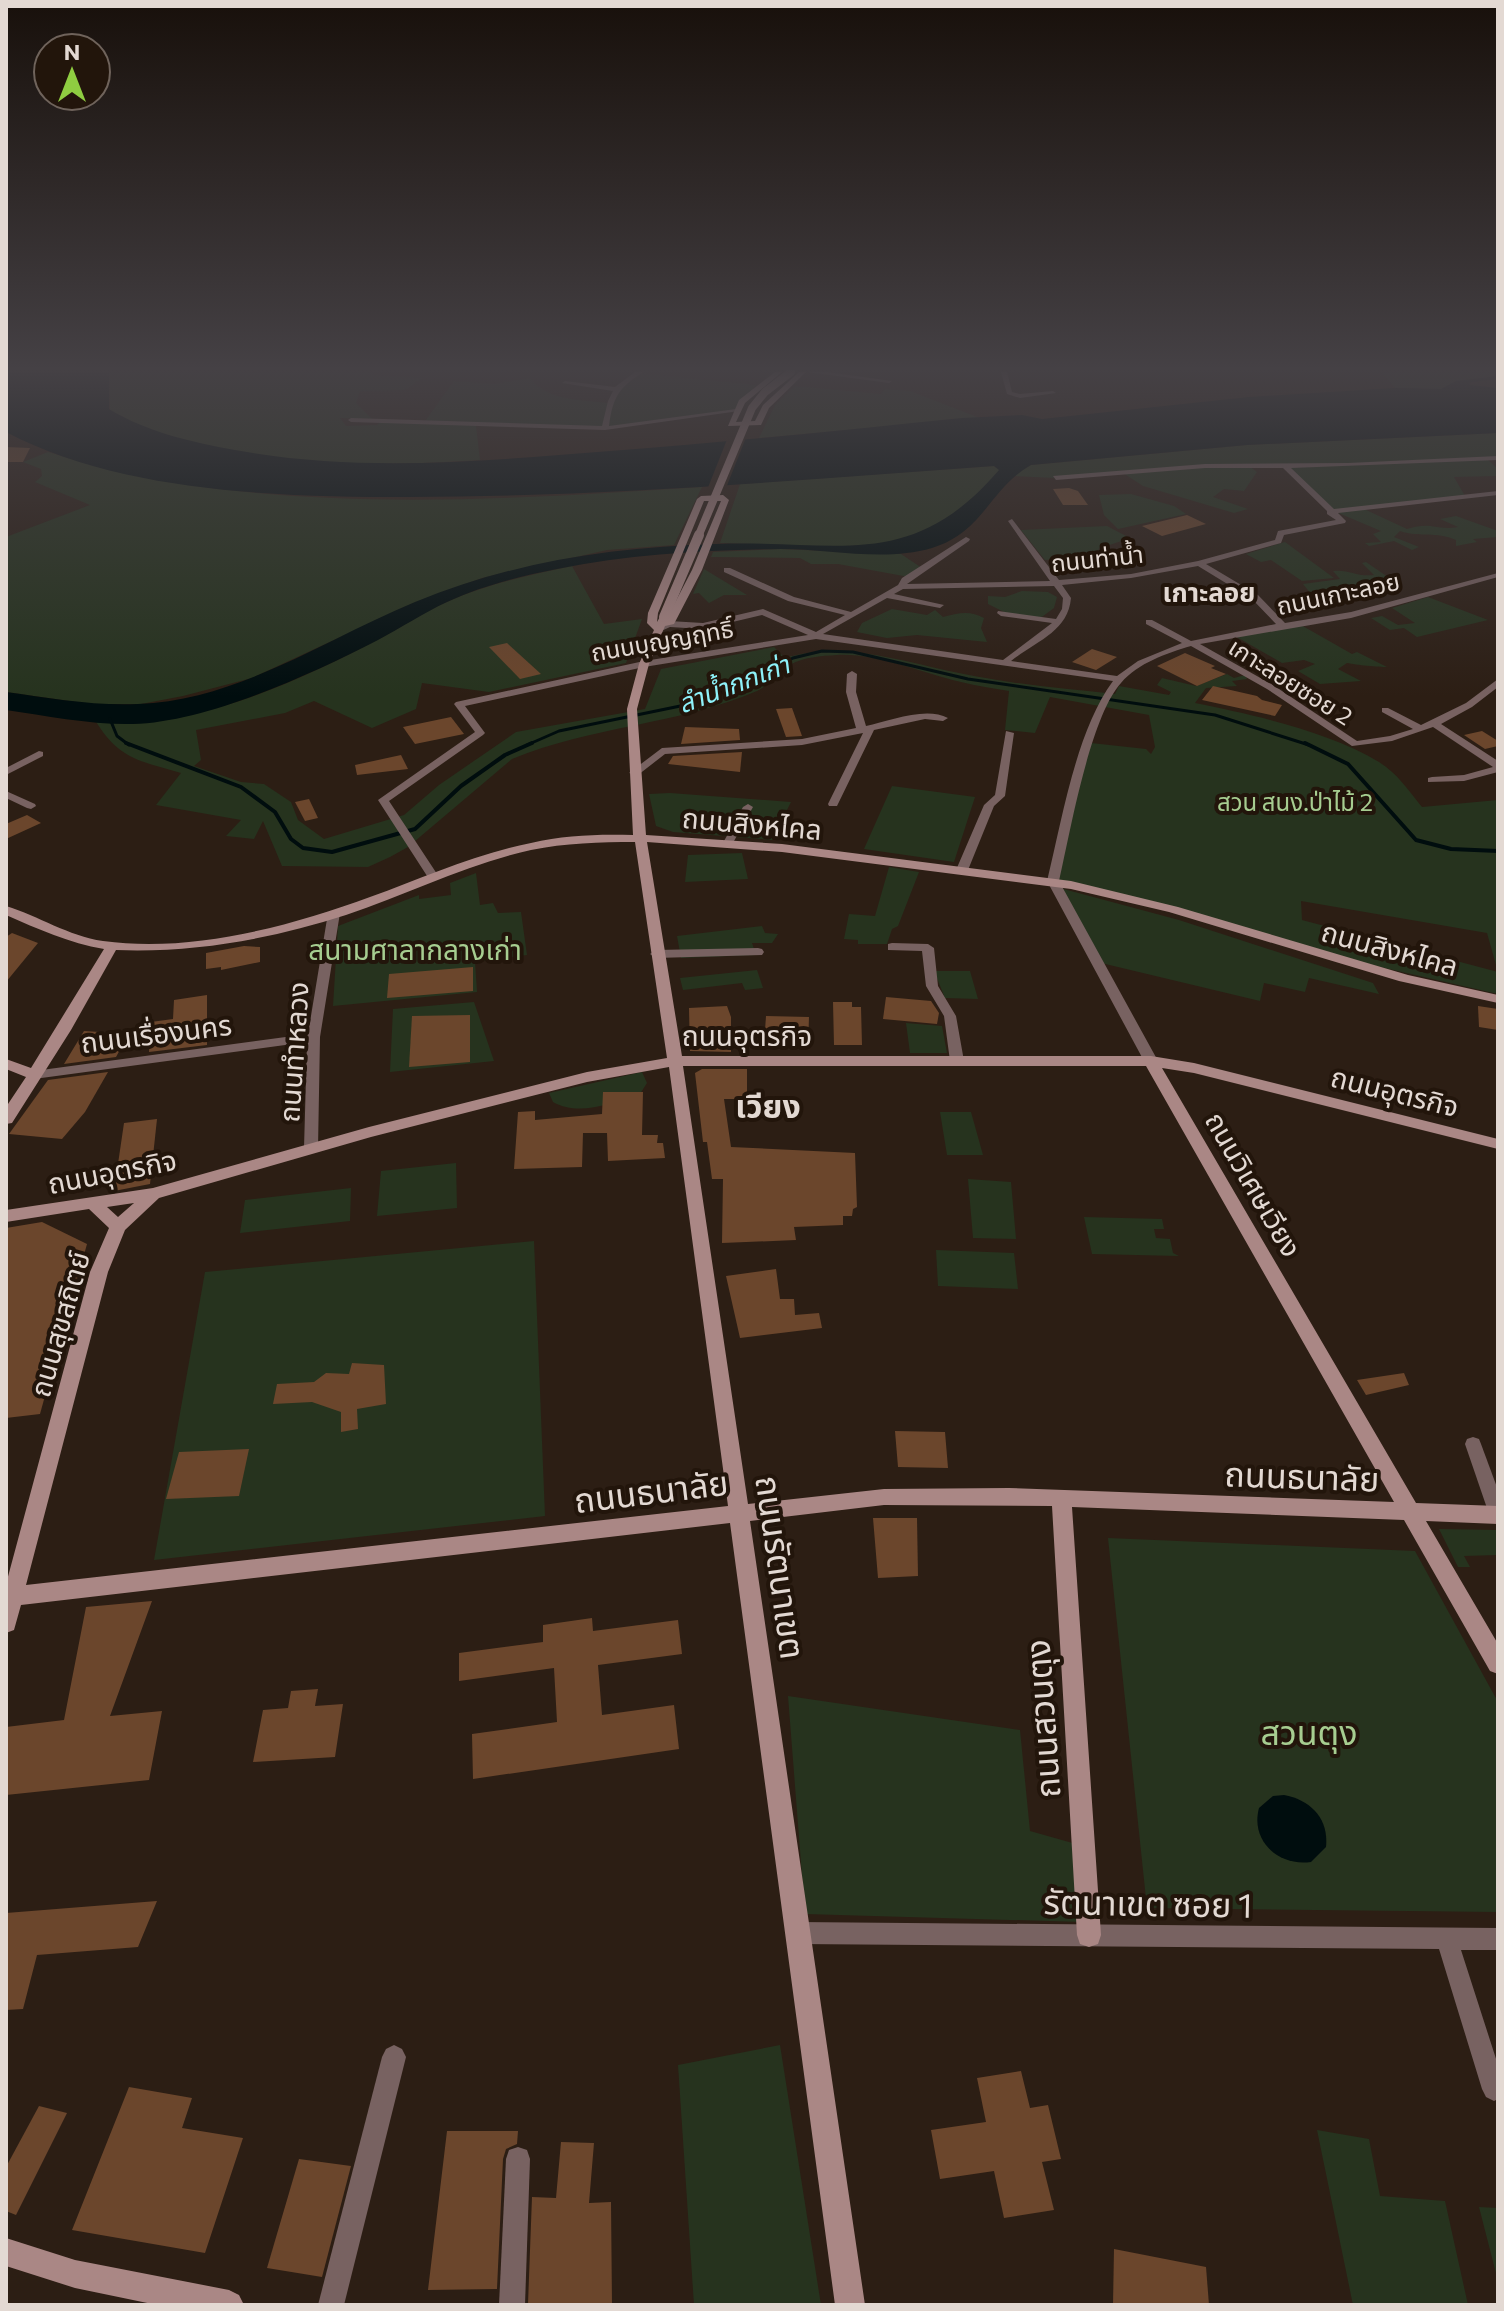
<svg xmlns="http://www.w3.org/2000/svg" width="1504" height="2311" font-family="Commissioner,'Noto Sans Thai',sans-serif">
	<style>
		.green { fill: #26331e; fill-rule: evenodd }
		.water { fill: #000d0e }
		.pier { fill: #2c1e14 }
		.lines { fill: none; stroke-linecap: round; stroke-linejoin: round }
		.stream-far1 { stroke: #000d0e; stroke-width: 3 }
		.stream { stroke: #000d0e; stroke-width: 4 }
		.building { fill: #6b462c }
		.street { fill: #786261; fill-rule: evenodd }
		.secondary { fill: #aa8785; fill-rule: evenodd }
		.secondary-bridge-far1 { stroke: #aa8785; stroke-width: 8 }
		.secondary-bridge { stroke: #aa8785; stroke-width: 10 }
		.labels { text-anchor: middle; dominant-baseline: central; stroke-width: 8; stroke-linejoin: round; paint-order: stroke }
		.far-street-label { font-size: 24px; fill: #e3d9d3; stroke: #22150b }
		.far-park-label { font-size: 24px; fill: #a6cd90; stroke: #22150b }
		.far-quarter-label { font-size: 26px; font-weight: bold; fill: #e3d9d3; stroke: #22150b }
		.far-water-label { font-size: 26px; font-style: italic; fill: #8ef1f9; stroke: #22150b }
		.street-label { font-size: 28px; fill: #e3d9d3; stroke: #22150b }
		.park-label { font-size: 28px; fill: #a6cd90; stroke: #22150b }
		.quarter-label { font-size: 32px; font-weight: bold; fill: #e3d9d3; stroke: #22150b }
		.near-street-label { font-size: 34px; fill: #e3d9d3; stroke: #22150b }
		.near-park-label { font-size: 34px; fill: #a6cd90; stroke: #22150b }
	</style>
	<rect width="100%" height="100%" fill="#2c1e14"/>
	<g class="green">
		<path d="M109,372h265l-2,3 50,3 -17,12 -45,1 -4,12 16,16 -32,-1 6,8 31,-1 4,-4 42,3 31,-43 40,3 36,-6c17,23 53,22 78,25l11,-19 20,-11 117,12 -20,26 -131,17 -129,-2 4,34c-110,7 -274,9 -370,-50z"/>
		<polygon points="1382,372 1498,372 1498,376 1456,381 1442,389 1395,388"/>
		<polygon points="795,386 881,394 885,389 910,391 980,418 759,438 775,405"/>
		<path d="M1498,433v29l-3,-4 -8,1 11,10v7l-44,1 11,19 -101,13 43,20c25,-8 28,2 51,-2l-18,-8 16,-3 42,15v6l-25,2 4,3 -21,4v-6c-20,-9 -35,-2 -56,-9l-6,6 25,10 -7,3 -18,-9 -25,5 -4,-3 16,-1 -8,-8 8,-3 -45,-19 -51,-46h-36l8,6 -13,19 -20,-2 -11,8 35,12 -14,4 -91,-27 -20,-13 -67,5 -44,-2 19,-11 216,-20z"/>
		<path d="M48,452c27,8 55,16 82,22 180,39 389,25 572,13l-28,58 -67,5 -125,28 -68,25 -162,75 -69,18 -42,8h-51l-84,-12v-155l84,-32 -55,-23 7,-6 -1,-7 -18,-7z"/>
		<path d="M994,466l6,4c-23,27 -48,52 -82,66 -43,17 -148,8 -198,7l20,-59z"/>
		<polygon points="1131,494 1174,506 1186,514 1118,529 1104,515 1099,495"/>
		<polygon points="1107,526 1130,538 1098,549 1106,555 1045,560 1021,530"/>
		<polygon points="1285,542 1334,578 1302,581 1271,560 1261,562 1246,554"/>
		<polygon points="780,549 901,554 922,568 909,577 838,564 811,564 800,558 711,557 713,552"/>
		<path d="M1366,562l35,24 -10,3 -7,-3 -68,14 -13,-16 37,-5 -7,-8c16,-2 23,6 41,4l-12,-12z"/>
		<path d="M572,566l32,58 38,-5 -16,44 -137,29 -67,-9 -6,26 -44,19 -58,-27 -29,12 -89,17 5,30 -7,6 47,16 23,2 27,18 7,18 26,19 80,-24 35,-30 77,-53 129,-23 16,-40 113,-22 11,11c62,-19 127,7 189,18 47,9 94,13 141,18l4,-8 50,9 2,-3 -14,-7 5,-7 34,8 31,-12 7,4 11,-3 2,4 -15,2 5,5 -31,2 -11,15c59,12 133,28 184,59 18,11 30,29 43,45l76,-7v194l-196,-45 -84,-26 -165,-42 38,-138 55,6 5,5 4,-7 -6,-32 -99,-18 -15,36 -30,-3 4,-39c-16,-3 -32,-5 -48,-9 -40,-9 -83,-29 -124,-27 -16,1 -34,2 -47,10 -13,6 -21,21 -33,26 -79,34 -166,35 -245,68l-104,88 -18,10 -22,10 -86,-1 -19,-45 -9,18 -28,-3 15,-16 -85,-15 25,-32c-41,-12 -63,-14 -86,-53 97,11 200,-37 284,-81 23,-12 46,-28 70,-38 39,-17 81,-26 123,-35zM1301,901l186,32 11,39 -196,-52z"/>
		<polygon points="704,569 747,595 724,595 709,603 699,593 693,594"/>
		<polygon points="1022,591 1048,592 1057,597 1054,608 1039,619 1010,615 988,604 988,596 1005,597"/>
		<polygon points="1428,597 1488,620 1417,637 1404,628 1390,630 1371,618 1382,616 1398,625 1415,623 1392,608"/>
		<path d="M892,609l35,6 8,-5 8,7c15,-4 27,-7 41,1l-3,10 6,14 -70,-7 -30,3 -30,-6 5,-9z"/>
		<path d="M1301,625l51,29 5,-2 30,15c-8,0 -31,-2 -40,-4l-9,6 23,12 -41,3 -22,-13 17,-7 -11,-4 -22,3 -47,-27z"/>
		<polygon points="892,786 975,797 954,862 864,849"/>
		<polygon points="670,793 791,802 772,840 673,832 656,826 649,794"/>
		<polygon points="742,853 748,879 685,882 688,855"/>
		<polygon points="889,867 919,872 898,926 892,929 887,944 858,944 858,940 844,939 849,914 875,916"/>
		<polygon points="476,873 480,905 493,903 498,913 521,912 527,955 475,962 477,992 333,1006 338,926 419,895 419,899 451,895 450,883"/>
		<polygon points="1056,887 1179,920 1373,983 1379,994 1309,978 1305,992 1264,983 1260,1001 1097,962"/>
		<polygon points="762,926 765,933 778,934 772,943 752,943 756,955 681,958 677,936"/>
		<polygon points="757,970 763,988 745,990 742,983 683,990 680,978"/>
		<polygon points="934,971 970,971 978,999 945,998"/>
		<polygon points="474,1002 494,1061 390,1072 393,1009"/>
		<polygon points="906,1023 942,1026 947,1053 910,1053"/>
		<path d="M642,1072l5,11 -9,14c-28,5 -58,20 -85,5l-4,-9z"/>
		<polygon points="940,1112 971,1112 983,1155 947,1155"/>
		<polygon points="456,1163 457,1208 377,1216 381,1171"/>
		<polygon points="968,1179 1011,1182 1016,1239 973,1238"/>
		<polygon points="351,1188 350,1221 240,1233 245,1200"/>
		<polygon points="1084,1217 1162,1219 1164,1229 1154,1229 1156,1238 1170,1239 1173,1253 1179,1256 1092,1254"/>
		<polygon points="534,1241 545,1516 154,1560 205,1272"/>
		<polygon points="936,1250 1014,1253 1018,1289 938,1286"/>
		<polygon points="1439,1529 1498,1530 1498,1555 1464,1556 1470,1567 1458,1567"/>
		<polygon points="1108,1538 1415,1551 1498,1702 1498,1912 1147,1908"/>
		<polygon points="788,1696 1020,1730 1030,1831 1083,1846 1083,1922 805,1914"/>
		<polygon points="780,2045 821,2305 694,2305 678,2065"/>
		<polygon points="1317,2130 1369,2139 1380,2196 1445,2201 1468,2305 1353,2305"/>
		<polygon points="1479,2207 1498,2208 1498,2281"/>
	</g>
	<g class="water">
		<path d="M6,372h103v37c38,23 82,33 126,41 125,23 249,11 375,1 118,-9 235,-21 352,-33l60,-3 20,4 207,-22 146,-9 46,1 15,-8 42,-5v3l-27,3 -2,3 29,3v45l-251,12 -216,20c-42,24 -47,67 -99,83 -47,14 -103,1 -151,1 -75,1 -151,5 -224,20 -36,7 -76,17 -110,33 -24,11 -46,26 -69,38 -66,34 -171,82 -245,84 -41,1 -86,-8 -127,-14v-18c44,6 87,14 132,12 101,-4 187,-65 277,-102 97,-40 197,-55 301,-58 120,-5 194,30 283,-74l-5,-4c-195,14 -390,31 -586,31 -128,0 -286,-4 -402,-65z"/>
		<path d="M1284,1795c27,5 45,24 42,52l-15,15c-32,5 -61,-21 -52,-54l14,-12z"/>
	</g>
	<polygon class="pier" points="747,435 726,488 707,490 728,437"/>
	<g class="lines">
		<g class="stream-far1">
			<polyline points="110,719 117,736 129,745"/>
			<polyline points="527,745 559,731 690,704 747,683 793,658 822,651 853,652 968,679 1215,715 1309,745"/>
		</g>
		<g class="stream">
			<polyline points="126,743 241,787 275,812 291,839 303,848 332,852 415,829 461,786 505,755 532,743"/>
			<polyline points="1305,743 1348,764 1416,840 1451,849 1498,851"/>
		</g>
	</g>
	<g class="building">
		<polygon points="6,447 30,448 23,462 6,462"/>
		<polygon points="1069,488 1078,491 1088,505 1063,505 1053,489"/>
		<polygon points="1187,515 1206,524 1162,536 1142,526"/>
		<polygon points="726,627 733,636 677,639 679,631 703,632"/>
		<polygon points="507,643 541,674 520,679 489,647"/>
		<polygon points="1092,649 1117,657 1096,670 1072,662"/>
		<polygon points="1185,653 1215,666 1211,668 1226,674 1197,686 1157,666"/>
		<polygon points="1213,686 1257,696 1262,700 1282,705 1275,716 1202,700"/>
		<polygon points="792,708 802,736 786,737 776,709"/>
		<polygon points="451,717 464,734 415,744 403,727"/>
		<polygon points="685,727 739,729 740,740 681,744"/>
		<polygon points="1482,731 1498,741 1498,746 1485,749 1464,735"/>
		<polygon points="742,752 740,772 668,764 673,756"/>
		<polygon points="401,755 408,769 357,775 355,765"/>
		<polygon points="309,799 318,818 305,821 295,802"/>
		<polygon points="27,815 41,823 6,839 6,824"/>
		<polygon points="12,933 38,943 6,982 6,937"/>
		<polygon points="244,946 260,947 260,962 221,970 221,967 206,969 206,953"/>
		<polygon points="473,967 473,991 387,998 389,974"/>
		<polygon points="207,995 207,1045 149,1052 151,1022 173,1019 174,1000"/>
		<polygon points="886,997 931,1001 939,1013 937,1024 883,1019"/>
		<polygon points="833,1002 852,1002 852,1007 861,1007 862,1045 834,1045"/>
		<polygon points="727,1006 731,1017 731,1052 690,1051 689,1008"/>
		<polygon points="1478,1006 1498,1009 1498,1030 1479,1027"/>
		<polygon points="470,1015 470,1062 409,1067 412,1016"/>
		<polygon points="766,1016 809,1017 808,1046 764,1045"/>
		<polygon points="84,1031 100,1032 96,1045 122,1046 116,1057 64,1064"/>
		<polygon points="702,1069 747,1069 747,1099 724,1099 731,1147 855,1153 857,1207 853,1209 852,1216 843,1216 843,1225 794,1227 796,1240 722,1243 723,1179 712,1179 707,1142 703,1142 695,1073"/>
		<polygon points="108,1072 85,1112 62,1139 9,1134 48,1080"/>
		<polygon points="603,1092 643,1092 642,1135 658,1135 657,1143 663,1143 665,1158 608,1161 607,1133 583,1133 582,1167 514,1169 518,1112 535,1111 535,1120 602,1114"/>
		<polygon points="157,1119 150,1184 114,1191 124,1123"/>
		<polygon points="42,1222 87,1244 40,1414 6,1418 6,1228"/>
		<polygon points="776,1269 780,1299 794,1299 795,1315 819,1313 822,1328 740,1338 726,1276"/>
		<polygon points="352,1363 384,1365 386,1404 357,1409 358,1429 341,1432 341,1412 312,1402 273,1404 277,1384 314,1382 326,1373 349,1374"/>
		<polygon points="1404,1373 1409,1385 1366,1395 1357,1380"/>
		<polygon points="895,1431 945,1432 948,1468 898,1467"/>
		<polygon points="249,1449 239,1496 166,1499 179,1452"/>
		<polygon points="873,1518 917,1518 918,1576 878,1578"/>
		<polygon points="152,1601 110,1716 162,1711 149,1780 6,1795 6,1727 64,1720 86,1607"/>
		<polygon points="592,1618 593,1631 678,1620 682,1654 598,1665 602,1715 674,1705 679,1749 473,1779 472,1734 557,1722 554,1668 459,1681 459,1653 543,1642 543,1625"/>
		<polygon points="318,1689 315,1706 343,1704 335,1757 253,1762 263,1710 288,1708 291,1691"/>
		<polygon points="157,1901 138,1947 37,1955 23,2009 6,2010 6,1913"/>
		<polygon points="1021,2071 1030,2108 1048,2105 1061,2159 1042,2162 1054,2210 1004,2218 994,2171 940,2179 931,2130 986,2122 977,2078"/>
		<polygon points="129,2087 192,2098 182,2128 243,2138 205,2253 72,2230"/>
		<polygon points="39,2106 67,2113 16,2215 6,2211 6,2167"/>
		<polygon points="447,2131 518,2131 517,2144 506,2149 503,2159 497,2289 428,2290"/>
		<polygon points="561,2142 594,2143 589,2203 611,2202 612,2305 528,2304 532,2197 556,2198"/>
		<polygon points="299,2159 351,2166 322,2277 267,2268"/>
		<polygon points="1114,2249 1206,2267 1209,2305 1113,2305"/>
	</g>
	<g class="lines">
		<g class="street">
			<path d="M635,372h8c-24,16 -30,24 -34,54l127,-17 3,2 -134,19 -254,-8 -3,-2 3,-2 251,8 6,-25 5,-10 -51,-8 3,-2 50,6z"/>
			<polygon points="807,372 827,372 892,381 889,383"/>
			<polygon points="1001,372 1007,372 1012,392 1020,394 1053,391 1056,393 1020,398 1007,394"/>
			<path d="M1498,456v4l-207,8 43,41 164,-18v4l-160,18 8,8 -1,2 -61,12 -3,8 -75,21 52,31 27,28 66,-11 147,-39v4l-147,41 -151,26 73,41 84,56 33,-5 23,-7 -31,-17v-4h6l33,17 45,-22 32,-24v8l-26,20 -31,17 57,37v11l-34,9 -36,1v-4l4,-1 32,-2 29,-8 -60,-40 -41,14 -40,5 -85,-57 -76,-43c-24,7 -53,17 -70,37 -31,34 -51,150 -62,198l99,180 -2,3 -5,1 -7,-4 -97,-180c15,-61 29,-150 66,-200l-297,-42 -172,28 -179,39 20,27 -2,2 -94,66 50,76 -2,2h-8l-51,-79 97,-68 -21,-28 2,-2 188,-41 164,-26 -46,-20 -59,14 -33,-2 -11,5 -4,-3 14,-8 34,2 60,-14 53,23 29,-17 -57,-14 -64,-29v-4h6l64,29 57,15 47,-27 4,-7 64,-41 4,2 -1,2 -62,43 143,-3 -42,-60 4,-2 47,61 72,-6 67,-13 77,-21 3,-9 58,-11 -9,-6v-3l-44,-43h-78l-149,12 -3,-4 152,-12 143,-1zM1198,566l54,33 24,25 -85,17 -39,-21h-6v4l36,19 -44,18 -21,15 -106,-15c25,-20 57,-29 60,-63l-9,-13 69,-7zM1054,586l9,12 -1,11 -6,10 -58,-8 -1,2 4,3 51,7 -49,37 -180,-26 64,-36 53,10 4,-3 -50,-11 9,-5z"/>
			<path d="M852,671l5,3 -1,18 10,34c23,-5 60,-20 82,-8l-5,3 -18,-2 -51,11 -37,76h-8l-1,-2 35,-71 -61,12 -137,9 -27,21 -9,-2 33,-25 140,-9 54,-11 -10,-36 1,-18z"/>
			<polygon points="1006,731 1014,733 1005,796 994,806 968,870 962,873 958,872 956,870 984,805 995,795"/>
			<polygon points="39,751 43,752 43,756 6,775 6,768"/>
			<polygon points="6,791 35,804 36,806 31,809 27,808 6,798"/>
			<polygon points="748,804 753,807 734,841 729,844 725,843 724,841 743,807"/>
			<polygon points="334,910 340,913 320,1037 318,1148 316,1151 306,1151 304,1148 307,1042 34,1079 27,1075 34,1071 308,1034 328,913"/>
			<polygon points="892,943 928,944 934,948 938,986 956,1016 964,1061 962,1064 957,1065 950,1061 944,1016 926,986 922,951 888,950 888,944"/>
			<polygon points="758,948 762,949 764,952 762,955 656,958 650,954 656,950"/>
			<polygon points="1473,1437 1479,1439 1481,1444 1498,1490 1498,1522 1492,1519 1489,1514 1465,1444 1467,1439"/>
			<polygon points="797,1922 1498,1928 1498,1950 1461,1950 1498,2065 1498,2099 1494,2101 1486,2097 1482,2089 1439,1949 797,1944 789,1941 786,1933 789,1925"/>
			<polygon points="394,2045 402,2049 406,2057 344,2305 318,2305 382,2057 386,2049"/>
			<polygon points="518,2147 527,2150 530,2159 525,2305 499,2305 506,2159 509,2150"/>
		</g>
		<g class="secondary">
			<polygon points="775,372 782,372 745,403 736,422 755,421 763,405 799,372 806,372 769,408 761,425 728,426 739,400"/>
			<path d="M701,496l22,-1 6,5 -27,70 -28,54 -9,2 -16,38 -12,45 9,126 136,9 289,37 107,26 230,68 90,20v8l-99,-22 -230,-69 -98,-23 -289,-37 -135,-10 35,214h469l43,7 304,76v10l-304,-76 -32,-5 254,435 82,3v18l-72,-3 72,123v30l-8,-3 -86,-151 -332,-13 29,428 -3,9 -9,3 -9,-3 -3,-9 -25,-429 -168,-1 -134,16 115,784h-30l-105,-782 -709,82 -7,25 -8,3v-49l84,-312 19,-44 -20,-19 -83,13v-12l147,-22 216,-61 218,-55 80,-14 -32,-216c-35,0 -70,1 -104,8 -64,14 -123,44 -185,65 -75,24 -151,38 -230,35l-45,80 -59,93 -6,1v-17l20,-30 -20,-8v-10l25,9 73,-119c-35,-6 -66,-20 -98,-34v-9c33,10 62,30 97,35 88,12 185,-14 267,-44 53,-19 105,-43 161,-54 34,-8 68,-9 102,-8l-6,-126 12,-45 15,-34 -7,-7 1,-10 49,-114zM704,501h17l-29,69 -24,46 -7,-1 -4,7 1,-9zM683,1066h463l248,436 -385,-14 -125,1 -136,15zM669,1067l59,439 -702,79 82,-313 17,-42 34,-32 212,-61 216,-55zM134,1203l-16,14 -11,-10z"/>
			<polygon points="6,2238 75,2260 229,2290 239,2295 244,2305 157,2305 75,2288 6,2266"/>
		</g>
		<polyline class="secondary-bridge-far1" points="698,537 752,408 765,392 791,372"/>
		<polyline class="secondary-bridge" points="664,617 699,535"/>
	</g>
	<linearGradient id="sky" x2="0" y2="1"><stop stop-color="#18100b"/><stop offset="0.53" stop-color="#454145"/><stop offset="1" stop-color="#454145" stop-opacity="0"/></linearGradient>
	<rect width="1504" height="696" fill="url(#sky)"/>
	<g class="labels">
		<g class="far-street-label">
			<text transform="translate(1097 558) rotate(-6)">ถนนท่าน้ำ</text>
			<text transform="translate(1338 593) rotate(-12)">ถนนเกาะลอย</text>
			<text transform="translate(662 640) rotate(-10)">ถนนบุญญฤทธิ์</text>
			<text transform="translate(1291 681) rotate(32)">เกาะลอยซอย 2</text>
		</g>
		<g class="far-park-label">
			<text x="1295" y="801">สวน สนง.ป่าไม้ 2</text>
		</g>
		<g class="far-quarter-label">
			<text x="1209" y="591">เกาะลอย</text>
		</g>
		<g class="far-water-label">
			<text transform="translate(733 683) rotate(-21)">ลำน้ำกกเก่า</text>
		</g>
		<g class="street-label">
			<text transform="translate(752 823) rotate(5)">ถนนสิงหไคล</text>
			<text transform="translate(1390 948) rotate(15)">ถนนสิงหไคล</text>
			<text transform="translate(156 1033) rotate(-7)">ถนนเรื่องนคร</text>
			<text x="747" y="1035">ถนนอุตรกิจ</text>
			<text transform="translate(293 1052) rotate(-86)">ถนนทำหลวง</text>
			<text transform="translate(1395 1091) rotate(14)">ถนนอุตรกิจ</text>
			<text transform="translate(112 1171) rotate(-11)">ถนนอุตรกิจ</text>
			<text transform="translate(1254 1184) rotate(60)">ถนนวิเศษเวียง</text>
			<text transform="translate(59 1324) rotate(-74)">ถนนสุขสถิตย์</text>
		</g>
		<g class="park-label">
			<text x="415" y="949">สนามศาลากลางเก่า</text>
		</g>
		<g class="quarter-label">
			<text x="768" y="1105">เวียง</text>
		</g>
		<g class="near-street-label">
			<text transform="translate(1302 1475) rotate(2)">ถนนธนาลัย</text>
			<text transform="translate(651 1490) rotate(-7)">ถนนธนาลัย</text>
			<text transform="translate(782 1567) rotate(82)">ถนนรัตนาเขต</text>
			<text transform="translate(1041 1719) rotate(-94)">ถนนสวนตุง</text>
			<text transform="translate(1148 1902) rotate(1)">รัตนาเขต ซอย 1</text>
		</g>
		<g class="near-park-label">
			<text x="1309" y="1731">สวนตุง</text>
		</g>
	</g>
	<rect width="1504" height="2311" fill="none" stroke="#e3d9d3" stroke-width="16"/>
	<g transform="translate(72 72)"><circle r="38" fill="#22150b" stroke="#6f635b" stroke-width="2"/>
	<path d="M0-6L14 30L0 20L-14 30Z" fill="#8fcd41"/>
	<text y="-12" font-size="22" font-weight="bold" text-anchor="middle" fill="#e3d9d3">N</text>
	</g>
</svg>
